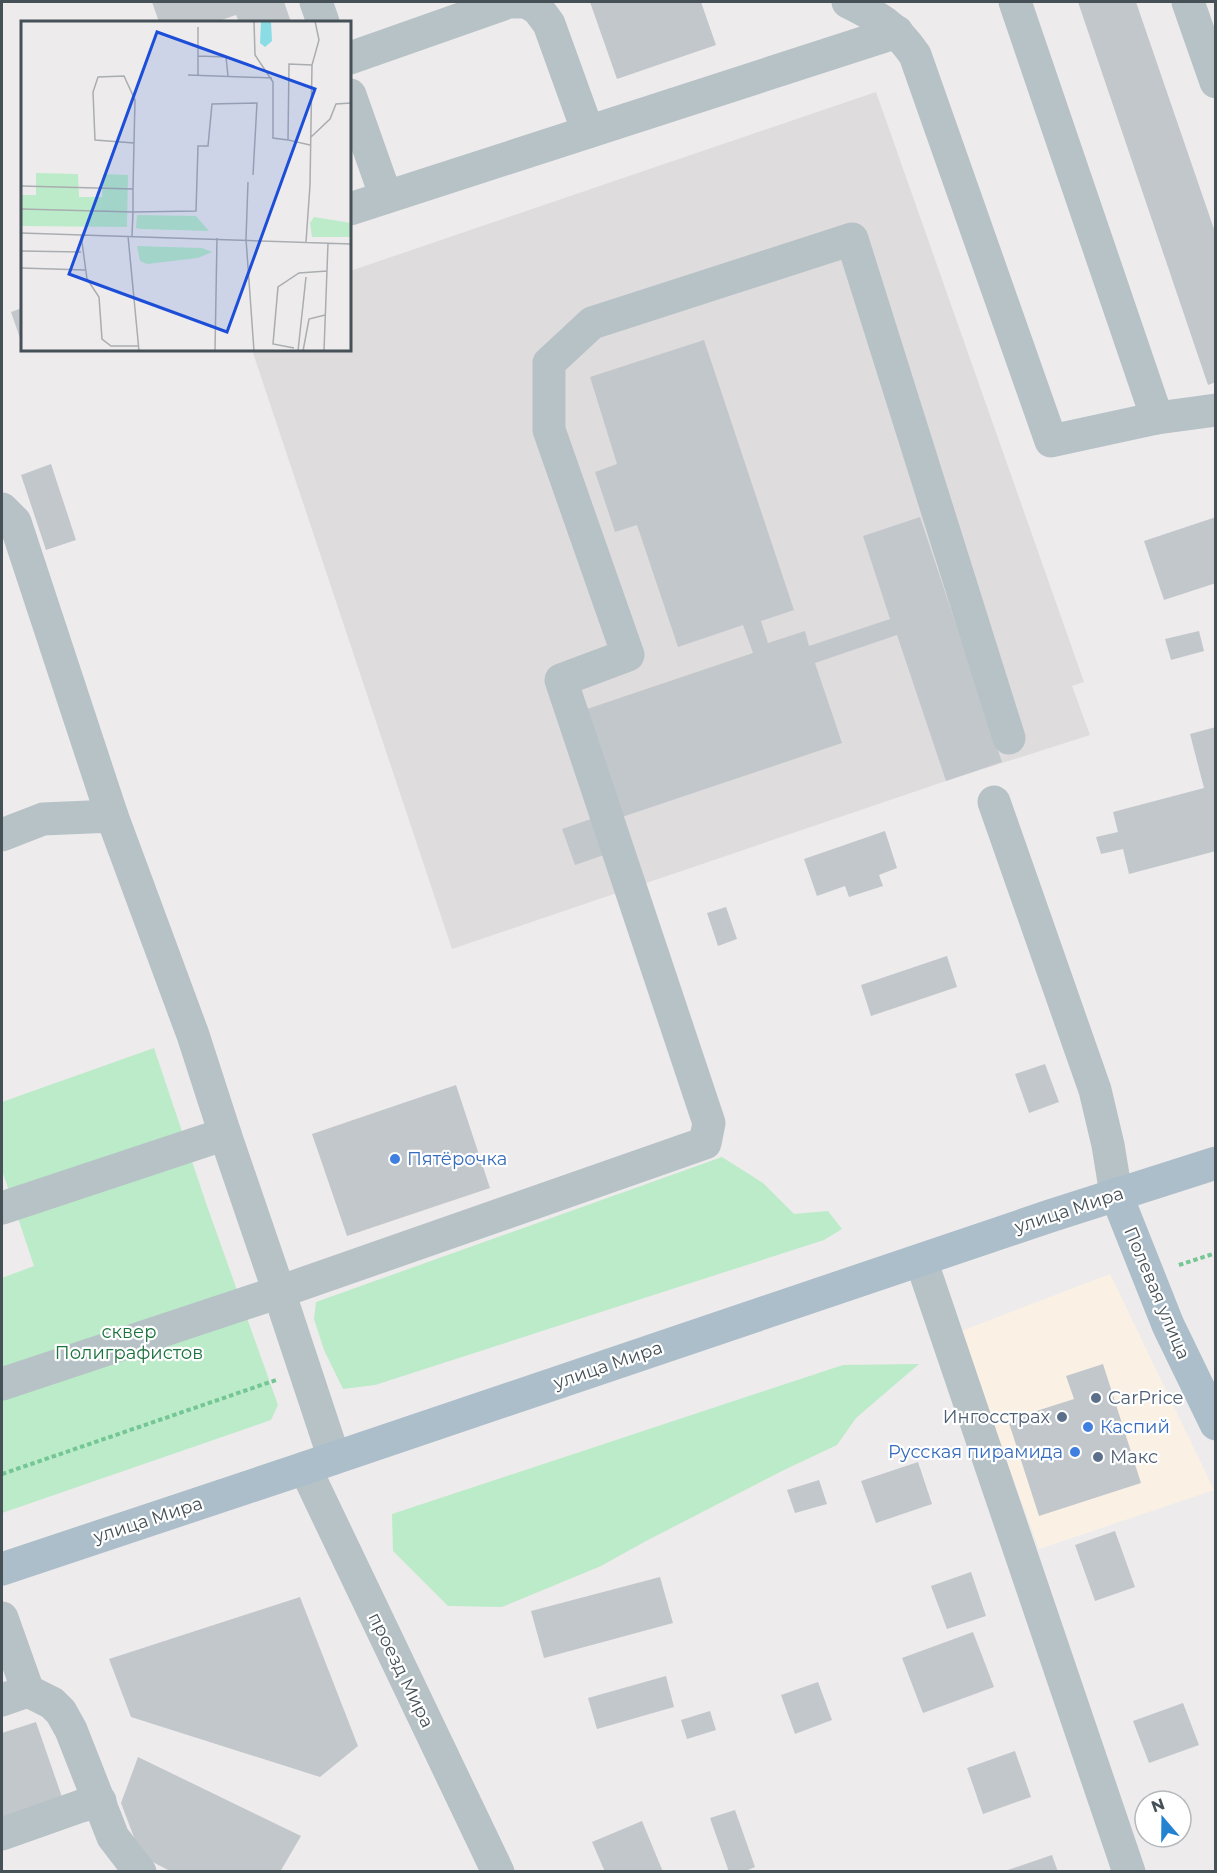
<svg xmlns="http://www.w3.org/2000/svg" width="1217" height="1873" font-family="Montserrat,sans-serif">
	<style>
		.commercial { fill: #faf1e4 }
		.education { fill: #dfdcdd }
		.green { fill: #bbebc8 }
		.building { fill: #c2c7cb }
		.lines { fill: none; stroke-linecap: round; stroke-linejoin: round }
		.path { stroke: #75c695; stroke-width: 4; stroke-dasharray: 4.5 3; stroke-linecap: butt }
		.minor { stroke: #b7c2c7; stroke-width: 33 }
		.major { stroke: #acbec9; stroke-width: 33 }
		.shop-dot { fill: #3f7fe0; stroke: #fff; stroke-width: 2 }
		.service-dot { fill: #5c6f8a; stroke: #fff; stroke-width: 2 }
		.labels { text-anchor: middle; dominant-baseline: central; stroke-width: 4.5; stroke-linejoin: round; paint-order: stroke }
		.shop-label { font-size: 18px; fill: #366cbe; stroke: #fff; text-anchor: start }
		.street-label { font-size: 18px; fill: #455157; stroke: #fff }
		.park-label { font-size: 18px; fill: #1b733d; stroke: #fff }
		.service-label { font-size: 18px; fill: #4e5e75; stroke: #fff; text-anchor: start }
		.inset-road { fill: none; stroke: #aaadb0; stroke-width: 1.5 }
		.view { fill: #1d4ed8; fill-opacity: 0.15; stroke: #1d4ed8; stroke-width: 3 }
		.inset-edge { fill: none; stroke: #455157; stroke-width: 3 }
	</style>
	<rect width="100%" height="100%" fill="#eeebec"/>
	<polygon class="commercial" points="1110,1274 1214,1490 1039,1549 959,1332"/>
	<polygon class="education" points="876,92 1084,682 1072,686 1090,735 946,781 452,949 252,350 350,350 350,271"/>
	<g class="green">
		<polygon points="154,1048 207,1206 278,1405 271,1420 2,1513 2,1278 34,1266 2,1170 2,1102"/>
		<polygon points="722,1157 763,1183 794,1214 828,1211 842,1229 824,1240 375,1385 343,1389 324,1350 314,1319 316,1302"/>
		<polygon points="919,1364 856,1418 837,1445 784,1470 646,1541 601,1566 502,1607 448,1606 393,1551 392,1514 843,1365"/>
	</g>
	<g class="building">
		<polygon points="152,2 284,2 291,22 239,22 236,15 216,22 159,22"/>
		<polygon points="590,2 701,2 716,45 617,79"/>
		<polygon points="1078,2 1136,2 1216,235 1216,382 1208,385"/>
		<polygon points="22,308 22,344 11,312"/>
		<polygon points="704,340 794,610 761,621 768,643 805,631 809,646 890,619 863,536 920,517 1002,762 946,781 897,635 815,663 842,743 622,817 587,709 753,653 743,625 678,647 637,525 615,532 595,472 617,464 590,377"/>
		<polygon points="51,464 76,540 46,550 21,475"/>
		<polygon points="1216,517 1216,583 1164,600 1144,541"/>
		<polygon points="1199,631 1204,651 1171,660 1165,639"/>
		<polygon points="1216,727 1216,851 1129,874 1123,849 1101,854 1096,837 1118,832 1113,812 1204,788 1190,734"/>
		<polygon points="591,819 604,855 575,865 562,829"/>
		<polygon points="885,831 897,868 879,875 883,886 849,897 845,886 817,896 804,859"/>
		<polygon points="726,907 737,939 718,946 707,913"/>
		<polygon points="947,956 957,987 871,1016 861,985"/>
		<polygon points="1045,1064 1059,1102 1029,1113 1015,1074"/>
		<polygon points="456,1085 490,1188 347,1236 312,1134"/>
		<polygon points="1103,1364 1141,1483 1039,1516 1008,1420 1074,1399 1066,1376"/>
		<polygon points="918,1462 932,1504 876,1523 861,1481"/>
		<polygon points="819,1480 827,1504 795,1513 787,1490"/>
		<polygon points="1115,1531 1135,1587 1095,1601 1075,1545"/>
		<polygon points="971,1572 986,1616 947,1629 931,1586"/>
		<polygon points="660,1577 673,1623 544,1658 531,1611"/>
		<polygon points="300,1597 358,1746 320,1777 131,1717 109,1659"/>
		<polygon points="973,1632 994,1687 923,1713 902,1658"/>
		<polygon points="666,1676 674,1707 597,1729 588,1698"/>
		<polygon points="818,1682 832,1720 795,1734 781,1695"/>
		<polygon points="1183,1703 1199,1745 1149,1763 1133,1721"/>
		<polygon points="710,1711 716,1730 687,1739 681,1720"/>
		<polygon points="36,1722 62,1797 2,1818 2,1733"/>
		<polygon points="1015,1751 1031,1797 983,1814 967,1768"/>
		<polygon points="138,1757 301,1836 280,1872 172,1872 141,1856 121,1803"/>
		<polygon points="735,1810 755,1867 743,1872 729,1872 710,1818"/>
		<polygon points="642,1821 663,1872 605,1872 592,1842"/>
		<polygon points="1052,1855 1058,1872 1005,1872 1005,1871"/>
	</g>
	<g class="lines">
		<g class="path">
			<polyline points="1179,1265 1216,1253"/>
			<polyline points="2,1474 276,1380"/>
		</g>
		<g class="minor">
			<polyline points="316,2 323,22"/>
			<polyline points="527,2 538,9 549,24 588,132"/>
			<path d="M848,2c30,15 47,24 67,53l136,386 106,-23"/>
			<polyline points="1015,2 1157,418 1216,410"/>
			<polyline points="1188,2 1216,82"/>
			<polyline points="350,58 509,2 523,2"/>
			<polyline points="350,95 386,197"/>
			<polyline points="350,209 897,32"/>
			<polyline points="2,509 15,522 112,816"/>
			<polyline points="994,802 1095,1090 1108,1145 1116,1194"/>
			<polyline points="2,835 43,819 112,816 193,1035 225,1134"/>
			<polyline points="2,1208 225,1134 279,1292 2,1384"/>
			<polyline points="921,1260 1129,1872"/>
			<polyline points="334,1458 279,1292 705,1143 709,1123 561,680 628,655 549,430 549,363 592,323 852,239 1009,738"/>
			<polyline points="305,1468 498,1872"/>
			<polyline points="2,1618 28,1691"/>
			<polyline points="2,1700 28,1691 52,1703 61,1712 71,1730 113,1837 140,1872"/>
			<polyline points="2,1834 81,1806 100,1801"/>
		</g>
		<g class="major">
			<polyline points="1116,1194 1168,1325 1216,1424"/>
			<polyline points="2,1569 305,1468 1050,1216 1216,1163"/>
		</g>
	</g>
	<g class="shop-dot">
		<circle cx="395" cy="1159" r="6"/>
		<circle cx="1088" cy="1427" r="6"/>
		<circle cx="1075" cy="1452" r="6"/>
	</g>
	<g class="service-dot">
		<circle cx="1096" cy="1398" r="6"/>
		<circle cx="1062" cy="1417" r="6"/>
		<circle cx="1098" cy="1457" r="6"/>
	</g>
	<g class="labels">
		<g class="shop-label">
			<text x="407" y="1159">Пятёрочка</text>
			<text x="1100" y="1427">Каспий</text>
			<text x="1063" y="1452" text-anchor="end">Русская пирамида</text>
		</g>
		<g class="street-label">
			<text transform="translate(1069 1210) rotate(-18)">улица Мира</text>
			<text transform="translate(1157 1293) rotate(67)">Полевая улица</text>
			<text transform="translate(608 1365) rotate(-19)">улица Мира</text>
			<text transform="translate(148 1520) rotate(-18)">улица Мира</text>
			<text transform="translate(401 1670) rotate(64)">проезд Мира</text>
		</g>
		<g class="park-label">
			<text x="129" y="1332">сквер<tspan x="129" dy="21">Полиграфистов</tspan></text>
		</g>
		<g class="service-label">
			<text x="1108" y="1398">CarPrice</text>
			<text x="1050" y="1417" text-anchor="end">Ингосстрах</text>
			<text x="1110" y="1457">Макс</text>
		</g>
	</g>
	<g transform="translate(21 21)">
		<rect width="330" height="330" fill="#eeebec"/>
		<path d="M15,152l42,1 1,23h23l1,-23 25,1 -1,52 -106,-1v-31h15zM116,194l59,1 13,15 -68,-2 -5,-1zM293,196l37,6v14h-39l-2,-14zM116,225l65,2 10,4 -14,6 -51,6 -7,-3z" fill="#bbebc8"/>
		<path d="M250,0l1,20 -7,6 -5,-4 1,-21z" fill="#8adde5"/>
		<path class="inset-road" d="M233,0l1,34 18,27v56l15,2M177,35l28,1 2,19M291,44l7,-25 -4,-19M167,54l84,3M177,54v-48M289,117l20,-19 6,-15 15,-1M0,165l112,3v23l-112,-3M112,168l1,-46 -39,-3 -2,-48 5,-15 26,-1 11,24 -1,43M0,212l330,11M60,214l6,44 12,18 3,42 9,7h28M107,215l11,115M111,215l1,-24 63,-1 2,-65h10l4,-42 45,-1 -4,72M225,218l2,-57M225,218l8,112M285,221l4,-57 2,-120 -23,-1 -1,76 22,5M0,230l60,1M0,247l64,2M273,327l-21,-4 5,-57 21,-14 28,-2M194,330l2,-113M277,330l8,-74M282,330l6,-32 16,-4M303,330l4,-108"/>
		<path class="view" d="M136,11l158,57 -88,243 -158,-58z"/>
		<rect width="330" height="330" class="inset-edge"/>
	</g>
	<rect width="1217" height="1873" fill="none" stroke="#455157" stroke-width="6"/>
	<g transform="translate(1163 1819) rotate(340)"><circle r="28" fill="#ffffff" stroke="#b5b9bc" stroke-width="1.5"/>
	<path d="M0-4.5L10 22L0 15L-10 22Z" fill="#2383d1"/>
	<text y="-9" font-size="16" font-weight="bold" text-anchor="middle" fill="#455157">N</text>
	</g>
</svg>
